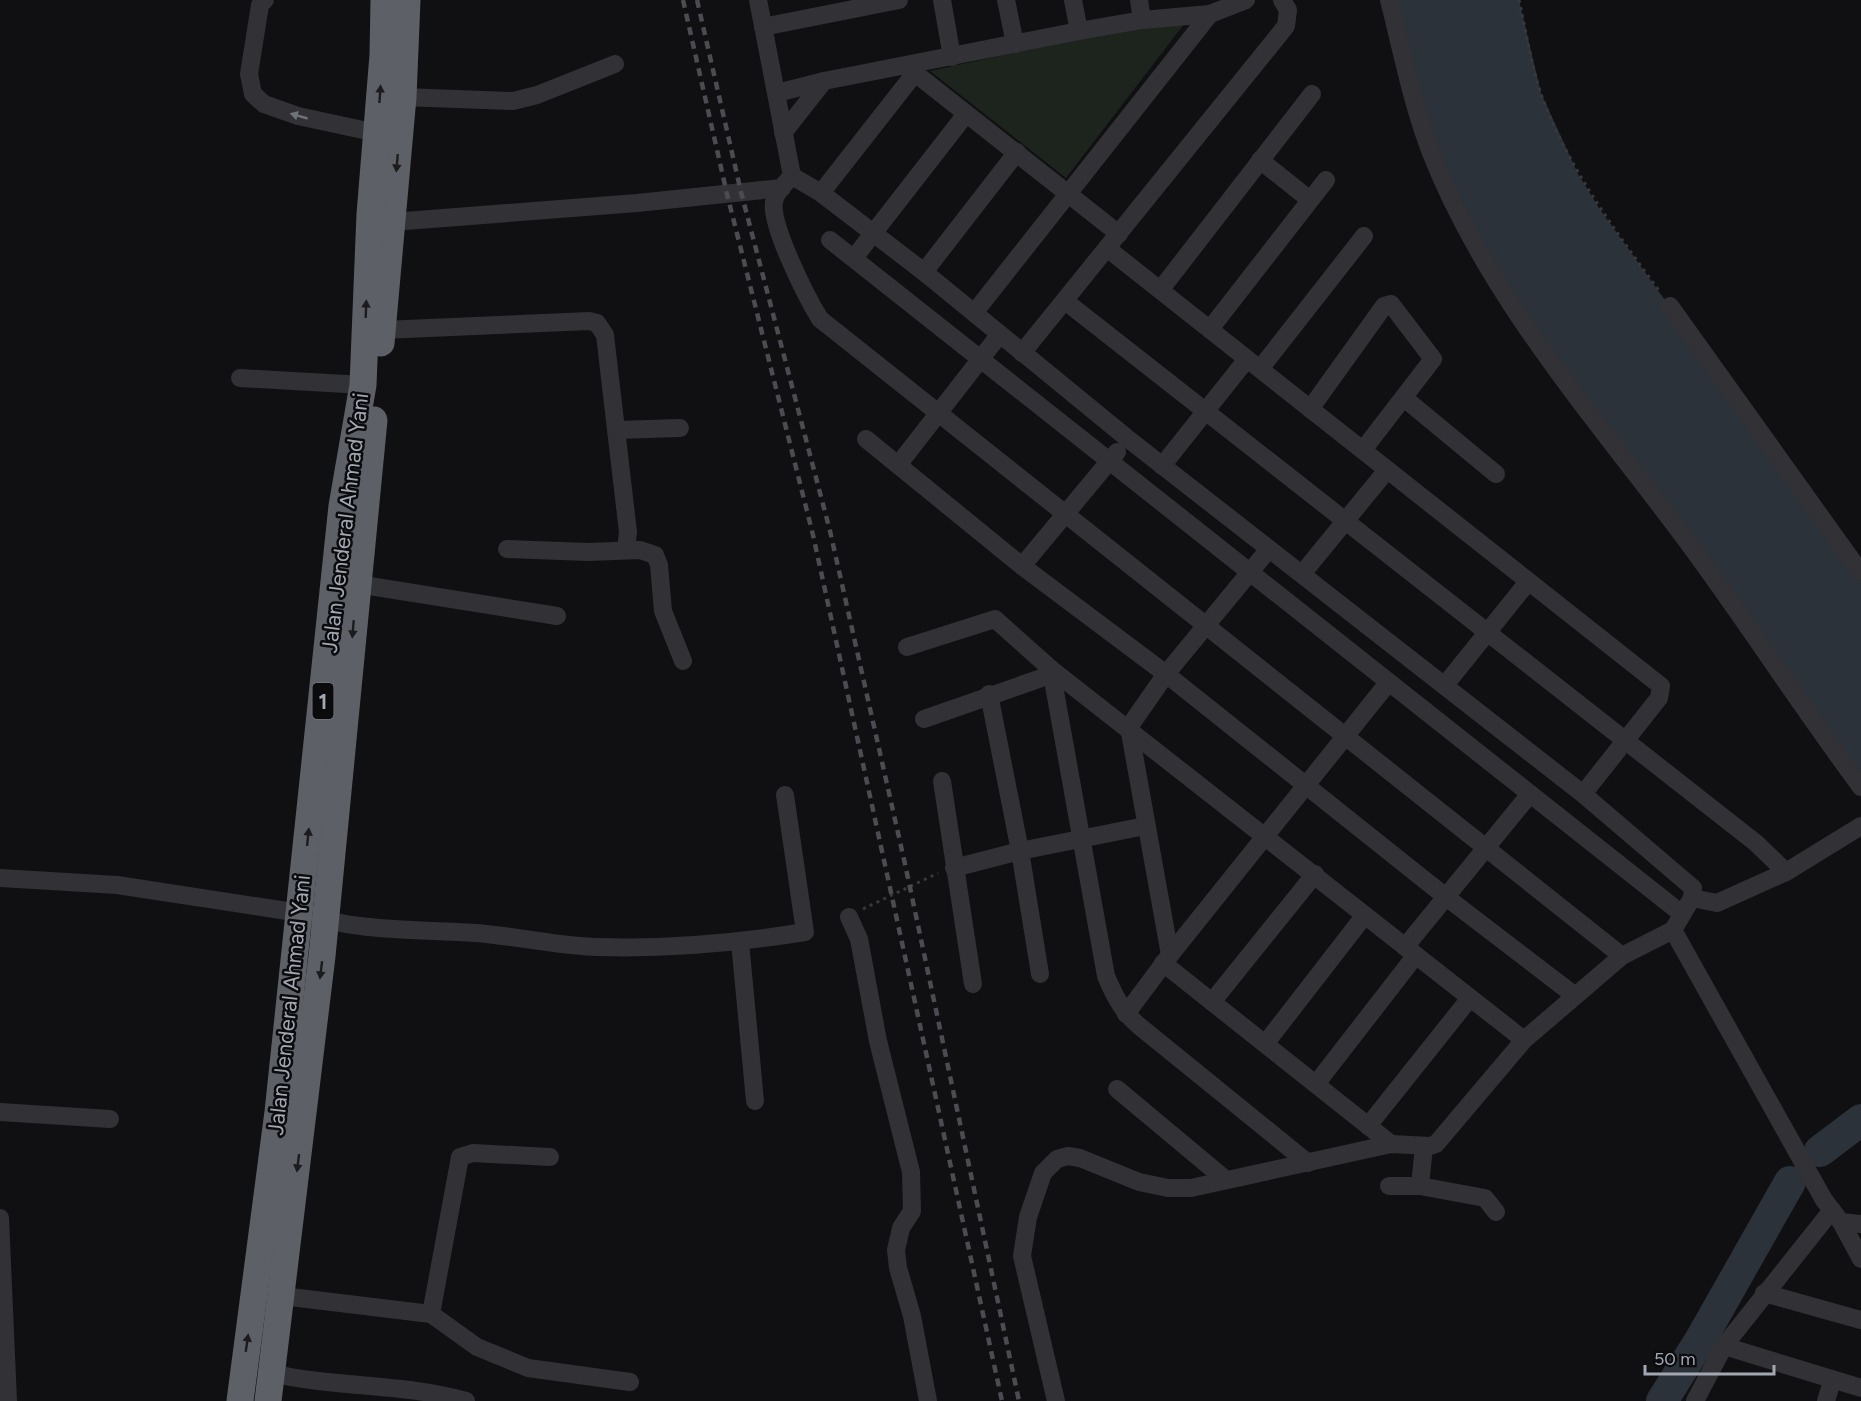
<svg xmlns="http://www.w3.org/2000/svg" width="1861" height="1401" font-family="Figtree,sans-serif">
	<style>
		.green { fill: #1d241e }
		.water { fill: #2b3239 }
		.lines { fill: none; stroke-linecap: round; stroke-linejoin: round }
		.river { stroke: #2b3239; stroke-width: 32 }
		.path { stroke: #38393d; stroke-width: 3; stroke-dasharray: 3 4.5; stroke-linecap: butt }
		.minor { stroke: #323236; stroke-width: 18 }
		.highway { stroke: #5e6067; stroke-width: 27 }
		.rail { stroke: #4b4c51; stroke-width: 4.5; stroke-dasharray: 8 6; stroke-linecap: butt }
		.oneway { fill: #1c1c1f }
		.oneway2 { fill: #70727a }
		.labels { text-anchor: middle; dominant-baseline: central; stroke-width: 5; stroke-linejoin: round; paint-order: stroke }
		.shield { fill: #0b0b0d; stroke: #757880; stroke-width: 1.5 }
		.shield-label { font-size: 21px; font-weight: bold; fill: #a2a7b2 }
		.street-label { font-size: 22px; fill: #a2a7b2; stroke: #0b0b0d }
	</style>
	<rect width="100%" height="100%" fill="#101012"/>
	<polygon class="green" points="1191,15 1066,178 930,71"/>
	<polygon class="water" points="1389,0 1519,0 1541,93 1578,174 1599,208 1861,574 1861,787 1498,285 1446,183"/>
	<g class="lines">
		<g class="river">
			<polyline points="1820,1151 1861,1120"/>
			<polyline points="1662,1401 1701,1339 1790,1182"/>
		</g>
		<g class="path">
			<path d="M1519,0c7,31 12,64 22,94 27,74 73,135 119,198"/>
			<polyline points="863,909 938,873"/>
		</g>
		<g class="minor">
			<polyline points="265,0 260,5 249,74 253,94 264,104 298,116 377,133"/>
			<polyline points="758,0 792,176"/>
			<polyline points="942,0 952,57"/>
			<polyline points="1006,0 1015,44"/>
			<polyline points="1073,0 1079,31"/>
			<polyline points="1139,0 1142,20"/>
			<path d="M1389,0c13,51 23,104 42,153 58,147 165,265 258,391 59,80 113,164 172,243"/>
			<polyline points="763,27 899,0"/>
			<polyline points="906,66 1119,234"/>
			<polyline points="777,93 824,81 1079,31 1142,20 1210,14 1246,0"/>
			<polyline points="403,97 513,101 537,95 615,64"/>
			<polyline points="783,133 824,81"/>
			<polyline points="1260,160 1310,200"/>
			<polyline points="821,193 915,73"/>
			<polyline points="392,222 637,203 782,188"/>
			<polyline points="830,240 1682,914"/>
			<polyline points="1108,249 1661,686 1659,698 1583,794"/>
			<polyline points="854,258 966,114"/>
			<polyline points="924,272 1017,152"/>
			<polyline points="1161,289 1312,94"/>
			<polyline points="1065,301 1756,843 1786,872"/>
			<polyline points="1670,306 1861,573"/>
			<polyline points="974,313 1210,14"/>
			<polyline points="1210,329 1326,180"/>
			<polyline points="383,330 589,321 597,323 605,335 628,532 626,550"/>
			<polyline points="1022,353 1286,26 1288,10 1282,0"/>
			<polyline points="1260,369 1364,236"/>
			<polyline points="240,378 363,385"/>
			<polyline points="1404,398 1496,474"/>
			<polyline points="1310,409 1384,306 1391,304 1433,359 1363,450"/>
			<polyline points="616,430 680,428"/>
			<polyline points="866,439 1022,566 1166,674 1446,897 1574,995"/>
			<polyline points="898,465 1000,334"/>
			<polyline points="1162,466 1247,359"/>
			<polyline points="507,549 588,552 640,550 655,555 659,565 663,611 683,661"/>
			<polyline points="1022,566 1117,452"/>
			<polyline points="1302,574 1387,470"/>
			<polyline points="357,584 557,616"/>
			<polyline points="907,647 995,619 1051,669 1524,1040"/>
			<path d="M1051,669l55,307c8,19 16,35 32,49l170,138"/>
			<polyline points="1445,685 1528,582"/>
			<polyline points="989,694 1020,851 1040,974"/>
			<polyline points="924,719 1050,675"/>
			<polyline points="942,781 973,984"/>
			<polyline points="954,868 1020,851 1145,826"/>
			<path d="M0,878l117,7 183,28c58,19 115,16 175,20 41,3 82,13 122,14 70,2 140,-4 208,-15l-20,-137"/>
			<polyline points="1692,898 1717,903 1786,872 1861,826"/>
			<polyline points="849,917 859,939 878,1041 911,1172 912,1211 901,1228 896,1250 898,1268 912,1316 928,1401"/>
			<polyline points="1673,930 1824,1200 1841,1222 1861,1224"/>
			<polyline points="740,942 755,1101"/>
			<polyline points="1405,947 1530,794"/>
			<polyline points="1170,955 1129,727 1166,674 1269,549"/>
			<polyline points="1163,963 1391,1144"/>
			<polyline points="1212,1002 1315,874"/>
			<polyline points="1126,1014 1170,955 1388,683"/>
			<polyline points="1265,1044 1365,915"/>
			<polyline points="1316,1084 1416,955"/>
			<polyline points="1117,1089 1226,1180"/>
			<polyline points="0,1112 110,1119"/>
			<polyline points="1368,1126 1470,998"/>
			<polyline points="1424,1146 1420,1186 1485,1198 1496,1212"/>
			<polyline points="1389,1186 1420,1186"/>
			<polyline points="0,1218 8,1401"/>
			<polyline points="1841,1222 1861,1259"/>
			<polyline points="1764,1293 1861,1320"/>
			<polyline points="282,1296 431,1314 477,1347 528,1368 630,1382"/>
			<polyline points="431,1314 460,1157 473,1153 550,1157"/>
			<polyline points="1724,1346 1861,1388"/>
			<path d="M271,1373c64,15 132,10 195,28"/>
			<path d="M1056,1401l-34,-145 6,-39 15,-44 14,-14 11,-3 12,2 59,24 29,6h23l200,-44 39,2 6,-2 88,-104 98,-84 51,-26 19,-32 1,-10 -110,-94 -456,-356 -203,-166 -103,-79 -29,-17c-6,7 -17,16 -18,26 -4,23 33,96 46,117l802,637"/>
			<polyline points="1695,1401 1724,1346 1832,1210"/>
			<polyline points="1826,1401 1832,1381"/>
		</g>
		<g class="highway">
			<polyline points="381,343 403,97 407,0"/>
			<polyline points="240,1401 278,1112 342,506 363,385 370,214 383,55 384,0"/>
			<polyline points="268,1401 322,956 374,420"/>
		</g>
		<g class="rail">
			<polyline points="683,0 727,194 813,535 1002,1401"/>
			<polyline points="697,0 741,192 830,531 905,864 1019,1401"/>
		</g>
	</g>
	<defs><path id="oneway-solid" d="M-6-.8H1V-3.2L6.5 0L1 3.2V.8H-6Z" transform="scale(1.5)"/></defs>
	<g class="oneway">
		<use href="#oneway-solid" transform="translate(380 94) rotate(-86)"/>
		<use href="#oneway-solid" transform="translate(397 163) rotate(95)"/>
		<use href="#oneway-solid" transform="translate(366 309) rotate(-88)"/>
		<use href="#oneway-solid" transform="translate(353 629) rotate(95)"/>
		<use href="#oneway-solid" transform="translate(308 837) rotate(-84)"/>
		<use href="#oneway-solid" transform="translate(321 970) rotate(97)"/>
		<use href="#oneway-solid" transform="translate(298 1163) rotate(97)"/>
		<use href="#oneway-solid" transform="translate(247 1343) rotate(-82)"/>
	</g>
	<use class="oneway2" href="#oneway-solid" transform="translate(299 116) rotate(-164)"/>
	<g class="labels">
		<rect class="shield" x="312.5" y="683" width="21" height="36" rx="4.5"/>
		<g class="shield-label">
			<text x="323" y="701">1</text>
		</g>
		<g class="street-label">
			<text transform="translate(345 523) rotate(-83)">Jalan Jenderal Ahmad Yani</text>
			<text transform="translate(289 1005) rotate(-84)">Jalan Jenderal Ahmad Yani</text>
		</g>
	</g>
	<path d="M1645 1365v9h129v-9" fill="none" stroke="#a2a7b2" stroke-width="3"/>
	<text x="1654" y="1365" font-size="18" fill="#a2a7b2" stroke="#0b0b0d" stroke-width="4.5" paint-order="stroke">50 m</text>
</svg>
